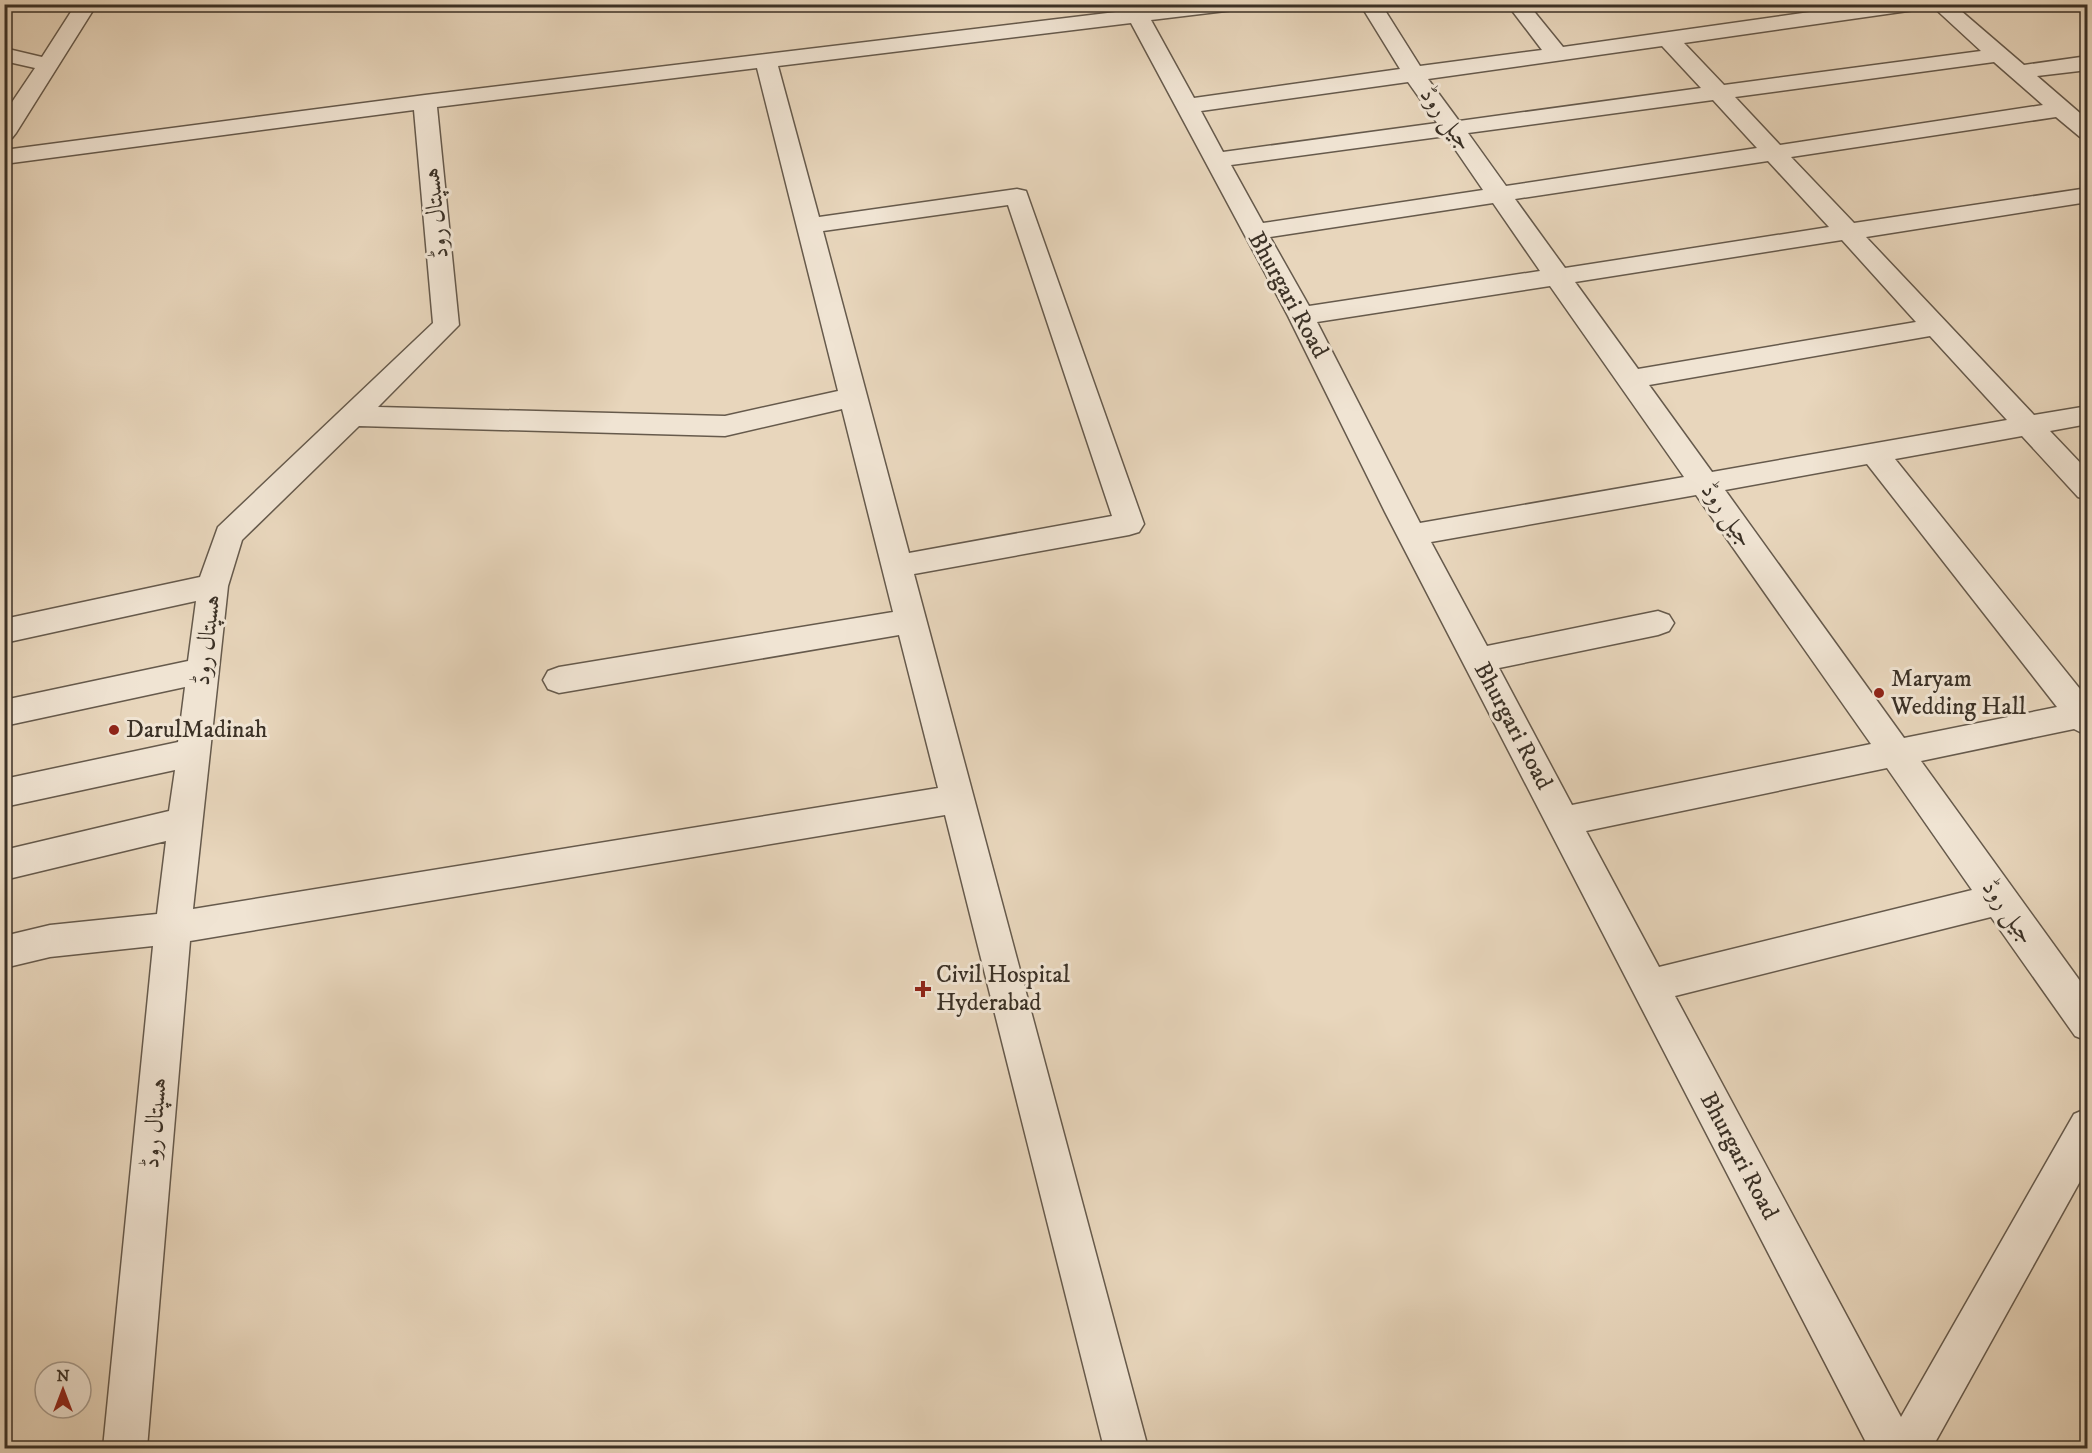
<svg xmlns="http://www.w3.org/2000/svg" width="2092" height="1453" font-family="'IM FELL DW Pica',Amiri,serif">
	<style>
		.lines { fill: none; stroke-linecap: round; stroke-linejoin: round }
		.minor-casing { stroke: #665a4c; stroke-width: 3 }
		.minor { fill: #f0e4d3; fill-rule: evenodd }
		.poi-dot { fill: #8f2418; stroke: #f0e4d3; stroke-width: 2 }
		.labels { text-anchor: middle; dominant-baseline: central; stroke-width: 6; stroke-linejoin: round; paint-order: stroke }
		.street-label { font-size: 24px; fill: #3b3126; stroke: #f0e4d3 }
		.poi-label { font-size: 24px; fill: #3b3126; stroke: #f0e4d3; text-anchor: start }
	</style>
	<rect width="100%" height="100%" fill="#e8d6bc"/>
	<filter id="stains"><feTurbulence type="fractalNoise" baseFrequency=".00333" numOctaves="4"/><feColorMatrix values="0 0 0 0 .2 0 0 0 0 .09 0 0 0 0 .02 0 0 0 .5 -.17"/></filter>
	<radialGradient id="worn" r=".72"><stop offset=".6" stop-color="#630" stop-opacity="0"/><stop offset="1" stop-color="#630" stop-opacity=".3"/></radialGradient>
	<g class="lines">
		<defs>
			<g id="minor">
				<polygon points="76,4 97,4 16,133 12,138 4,140 4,114 35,68 4,61 4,48 42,57"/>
				<path d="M1121,4h21l2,5 33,-5h67l-10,6 -83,10 43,78 206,-29 -40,-65h21l39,62 122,-16 -35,-46h21l35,43 303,-43h59l-10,6 -231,33 40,42 257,-34 -51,-47h23l71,61 64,-9v14l-51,6 51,44v19l-8,-2 -24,-20 -265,40 63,66 234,-35v14l-222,35 168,178 54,-9v18l-38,7 38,40v29l-10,-3 -56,-61 -127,23 193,240v37l-14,-7 -153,32 167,231v49l-13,-5 -84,-119 -316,79 226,421 173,-303 14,-6v59l-156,281h-63l-484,-936 -97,-196 -157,-293 -353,43 41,151 198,-28 9,2 118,333 -5,8 -10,3 -215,39 234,874h-44l-159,-633 -755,126 -43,507h-44l50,-502 -103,11 -46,11v-32l46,-11 107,-11 9,-73 -162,39v-30l165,-39 6,-41 -171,37v-28l174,-37 7,-55 -181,39v-26l184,-39 8,-60 -192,42v-24l196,-42 18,-50 215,-204 -19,-213 -410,54v-14l421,-55 699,-84zM1662,46l39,42 -242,33 -31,-42zM1994,62l49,43 -263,40 -45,-48zM757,68l81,323 -113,25 -347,-9 81,-82 -22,-218zM1408,82l29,41 -214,29 -22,-41zM1713,100l44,48 -251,38 -38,-53zM1446,136l37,54 -220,33 -32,-58zM1768,161l61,66 -264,41 -50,-69zM1493,203l47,68 -231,35 -39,-69zM1008,205l104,311 -203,37 -86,-322zM1842,240l74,82 -278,47 -63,-87zM1550,286l134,191 -264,46 -103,-201zM1930,336l77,84 -295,52 -63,-87zM842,409l51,203 -334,55 -11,4 -5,9 5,9 11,4 340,-58 39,153 -745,121 35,-323 14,-46 117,-114 366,10zM1867,464l190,243 -153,31 -179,-248zM1696,495l175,249 -299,61 -73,-137 159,-33 11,-4 5,-8 -5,-8 -11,-4 -171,35 -56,-104zM1887,768l85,122 -313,77 -73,-136z"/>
			</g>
		</defs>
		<use href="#minor" class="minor-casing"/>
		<use href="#minor" class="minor"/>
	</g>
	<g class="poi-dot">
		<circle cx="1879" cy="693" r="6"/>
		<circle cx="114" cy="730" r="6"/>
		<path d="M920 980h6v6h6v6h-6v6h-6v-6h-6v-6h6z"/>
	</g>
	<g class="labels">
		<g class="street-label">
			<text transform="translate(1446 119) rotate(54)">جیل روڈ</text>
			<text transform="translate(436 213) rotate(-96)">ہسپتال روڈ</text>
			<text transform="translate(1288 295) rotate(61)">Bhurgari Road</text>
			<text transform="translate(1727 515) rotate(55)">جیل روڈ</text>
			<text transform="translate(207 640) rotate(-83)">ہسپتال روڈ</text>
			<text transform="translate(1513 726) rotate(62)">Bhurgari Road</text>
			<text transform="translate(2008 912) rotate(55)">جیل روڈ</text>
			<text transform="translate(155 1123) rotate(-85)">ہسپتال روڈ</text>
			<text transform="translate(1739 1156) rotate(62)">Bhurgari Road</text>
		</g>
		<g class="poi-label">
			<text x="1891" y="679">Maryam<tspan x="1891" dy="28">Wedding Hall</tspan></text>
			<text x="126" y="730">DarulMadinah</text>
			<text x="936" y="975">Civil Hospital<tspan x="936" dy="28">Hyderabad</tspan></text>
		</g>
	</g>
	<rect width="2092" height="1453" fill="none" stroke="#e8d6bc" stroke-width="24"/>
	<rect x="6" y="6" width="2080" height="1441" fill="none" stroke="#3b3126" stroke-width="3"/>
	<rect x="12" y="12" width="2068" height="1429" fill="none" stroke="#3b3126" stroke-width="1.5"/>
	<g transform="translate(63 1390)"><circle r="28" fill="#f0e4d3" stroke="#a89c8e" stroke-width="1.5"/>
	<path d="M0-4.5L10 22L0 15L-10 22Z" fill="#8f2418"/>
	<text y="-9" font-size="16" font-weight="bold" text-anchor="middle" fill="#3b3126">N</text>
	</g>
	<rect width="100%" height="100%" filter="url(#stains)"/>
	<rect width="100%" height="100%" fill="url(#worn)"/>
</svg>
